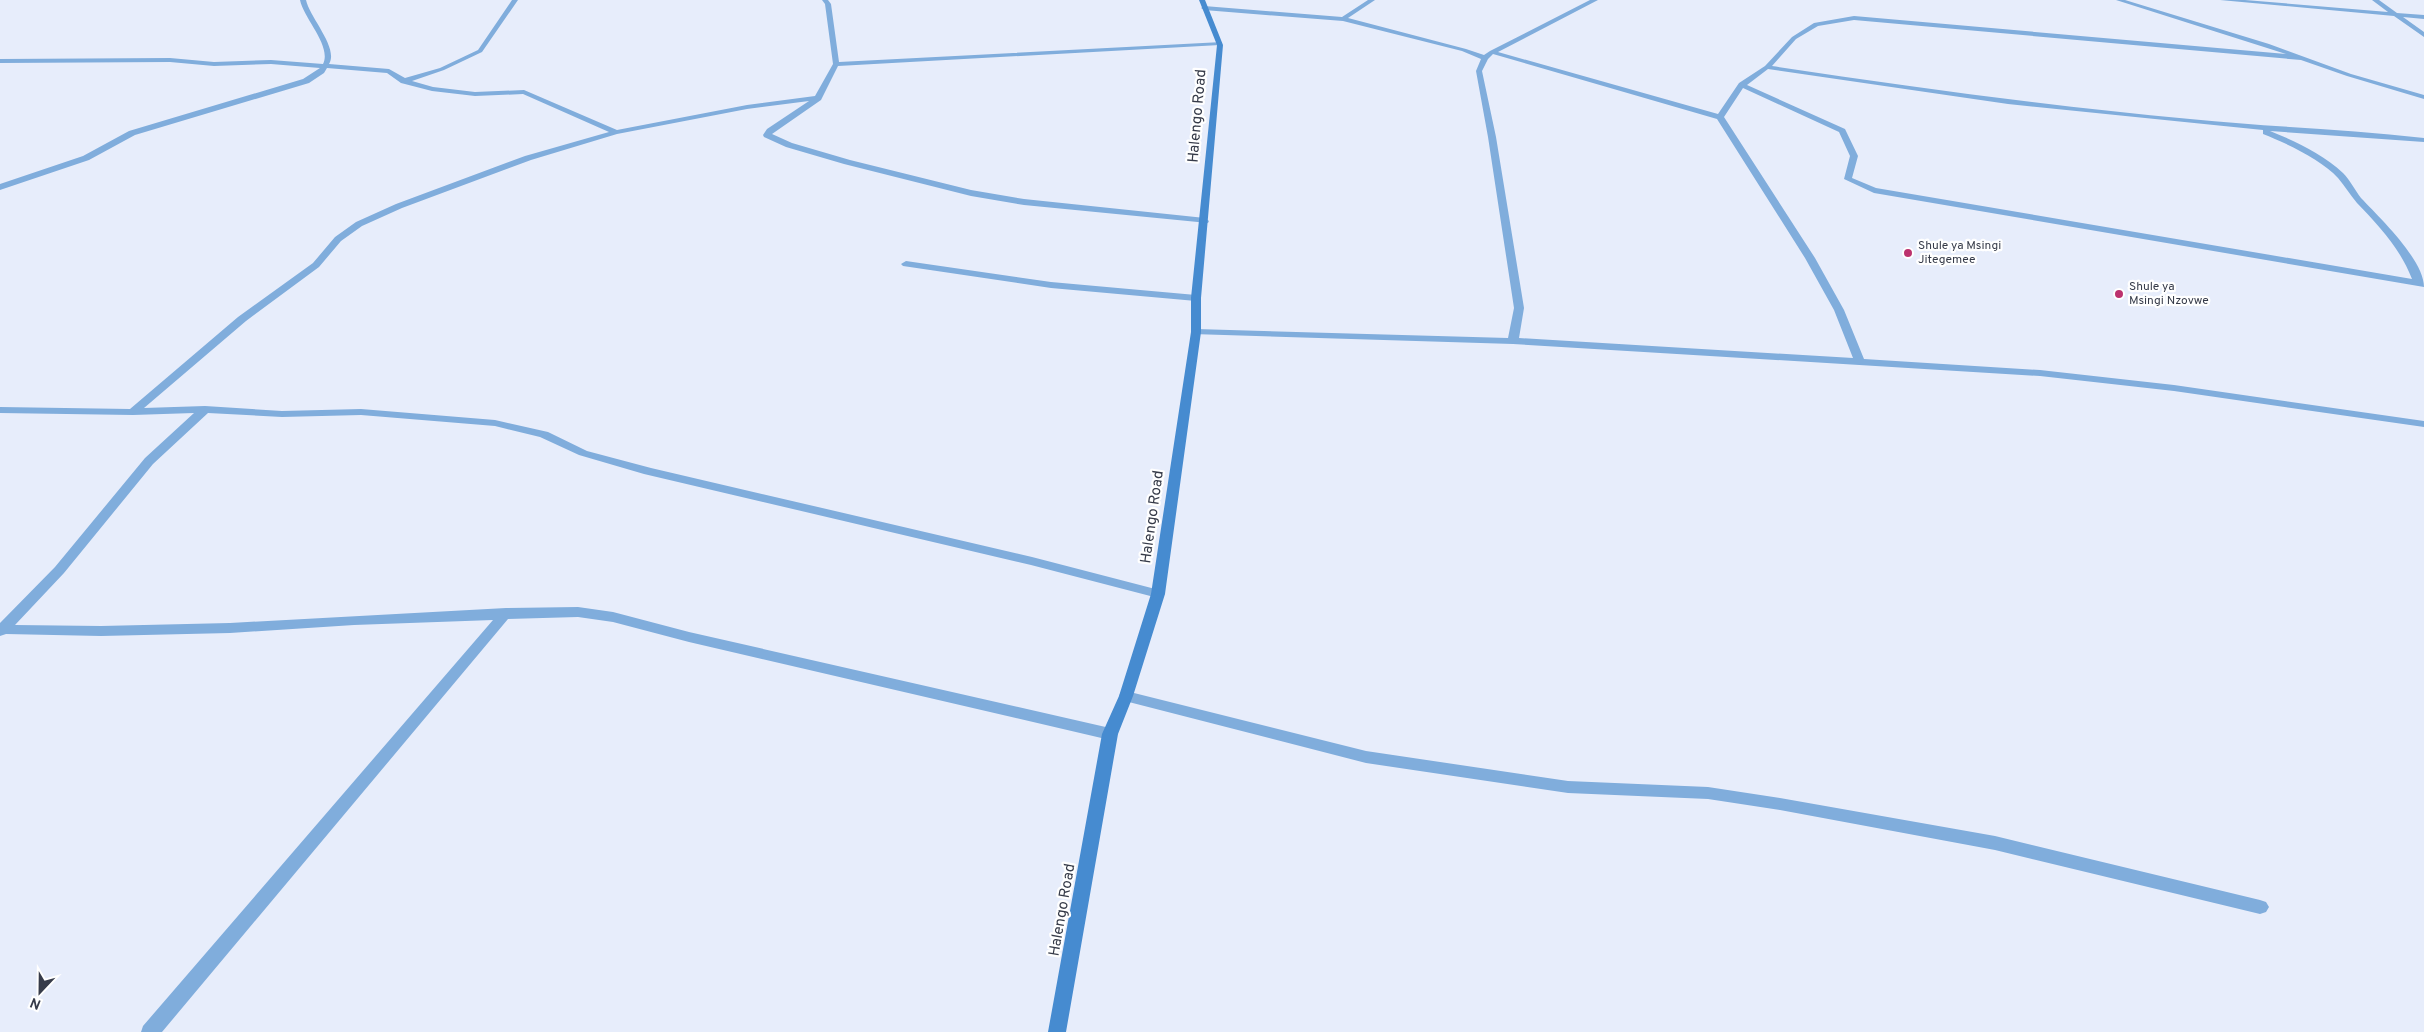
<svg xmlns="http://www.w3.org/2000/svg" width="2424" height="1032" font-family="Overpass,sans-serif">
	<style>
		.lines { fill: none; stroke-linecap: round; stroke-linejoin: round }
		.street { fill: #80addc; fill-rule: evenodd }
		.secondary { fill: #468bd0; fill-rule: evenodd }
		.poi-dot { fill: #bc326e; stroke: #fff; stroke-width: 2 }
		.labels { text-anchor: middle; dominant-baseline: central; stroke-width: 4.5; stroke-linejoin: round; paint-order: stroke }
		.far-poi-label { font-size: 12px; fill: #363b49; stroke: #fff; text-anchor: start }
		.street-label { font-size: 15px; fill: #363b49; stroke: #fff }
	</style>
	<rect width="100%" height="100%" fill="#e7edfb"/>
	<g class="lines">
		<g class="street">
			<path d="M300,0h6c4,18 33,48 23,64l60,5 16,9 35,-10 38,-18 34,-50h6l-36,52 -38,18 -32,11 21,6 42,5 49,-2 93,40 130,-25 68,-9 18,-32 -8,-60 -3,-4h6l3,4 8,58 383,-20v2l-2,1 -382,21 -17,34 -49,34 20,9 58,17 121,30 53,9 181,19 4,3 -1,2 -184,-18 -53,-9 -127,-32 -58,-17 -22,-10 -1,-2 4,-6 42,-28 -62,8 -130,25 -86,26 -129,48 -40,18 -21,15 -22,26 -73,54 -102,87 61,-2 77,5 79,-2 134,11 53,12 39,19 64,17 381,89 131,34 2,3 -7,4 -127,-33 -387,-91 -65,-19 -39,-18 -45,-11 -134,-11 -79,2 -74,-4 -55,51 -89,109 -49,52 86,1 129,-3 276,-15 72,-1 35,5 76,20 421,96 5,2 3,4 -3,4 -5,2 -421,-98 -76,-20 -35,-5 -70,2 -346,413h-21l2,-6 350,-406 -139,5 -124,8 -129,3 -95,-2 -6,2v-13l55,-56 90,-109 49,-45 -61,2 -133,-2v-6l130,2 108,-92 75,-54 22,-26 21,-15 40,-18 129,-48 84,-24 -86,-38 -48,2 -43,-5 -31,-8 -14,-10 -60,-5 -3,5 -15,10 -174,52 -46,25 -89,30v-6l83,-28 46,-25 174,-52 17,-11 -49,-4 -57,2 -44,-4 -170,1v-4l170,-1 44,4 57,-2 52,4c9,-18 -19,-45 -23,-64z"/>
			<path d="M1368,0h7l-27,18 118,31 18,6 6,-4 100,-51h8l-100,52 220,62 21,-31 26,-17 27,-29 22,-14 40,-7 432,38 -170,-54h9l144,44 82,30 73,21v4l-77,-23 -46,-16 -447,-40 -36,6 -22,13 -24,27c139,21 278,40 418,53 78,8 156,10 234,19v4l-154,-11c25,10 53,23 73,42 7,7 12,17 18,25 19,20 63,62 63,89l-550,-94 -30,-14 6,-23 -11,-24 -96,-44 -19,29 91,141 29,52 20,49 176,11 134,15 250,36v6l-250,-36 -134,-15 -527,-32 -321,-10 -1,-2 5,-3 312,9 6,-30 -26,-171 -12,-66 5,-12 -19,-8 -119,-30 -139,-11 -3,-2 3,-2 138,11zM1493,54l224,65 88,139 29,52 19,48 -334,-20 5,-30 -28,-171 -14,-66 6,-12zM1768,69l240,35 255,26v4c23,9 59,26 75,44 7,8 12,17 19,25 22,23 43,45 55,76l-536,-91 -24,-10 6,-22 -13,-27 -98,-44z"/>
			<polygon points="2220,0 2245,0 2388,12 2372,0 2379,0 2397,13 2424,15 2424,19 2403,17 2424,32 2424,37 2394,16"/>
			<polygon points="906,261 1051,282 1196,295 1201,298 1196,301 1051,288 903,266 901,264"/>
			<polygon points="1126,691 1366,751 1568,781 1708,787 1780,798 1995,836 2260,900 2266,902 2269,907 2266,912 2260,914 1995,850 1780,810 1708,799 1568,793 1366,763 1121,700 1119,696 1121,692"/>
		</g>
		<polygon class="secondary" points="1199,0 1205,0 1223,45 1201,298 1201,332 1165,594 1133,696 1118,734 1066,1032 1048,1032 1102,734 1119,696 1151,594 1191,332 1191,298 1217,45"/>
	</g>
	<g class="poi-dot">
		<circle cx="1908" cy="253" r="5"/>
		<circle cx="2119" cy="294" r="5"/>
	</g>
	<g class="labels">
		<g class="far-poi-label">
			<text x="1918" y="246">Shule ya Msingi<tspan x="1918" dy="14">Jitegemee</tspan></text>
			<text x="2129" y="287">Shule ya<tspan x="2129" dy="14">Msingi Nzovwe</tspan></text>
		</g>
		<g class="street-label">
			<text transform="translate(1198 116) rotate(-85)">Halengo Road</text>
			<text transform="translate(1153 517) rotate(-82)">Halengo Road</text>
			<text transform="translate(1063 910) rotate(-80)">Halengo Road</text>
		</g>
	</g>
	<g transform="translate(40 992) rotate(202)" stroke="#ffffff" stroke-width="4" paint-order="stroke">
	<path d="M0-4L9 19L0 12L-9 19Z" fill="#363b49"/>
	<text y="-8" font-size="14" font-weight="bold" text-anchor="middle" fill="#363b49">N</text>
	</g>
</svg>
